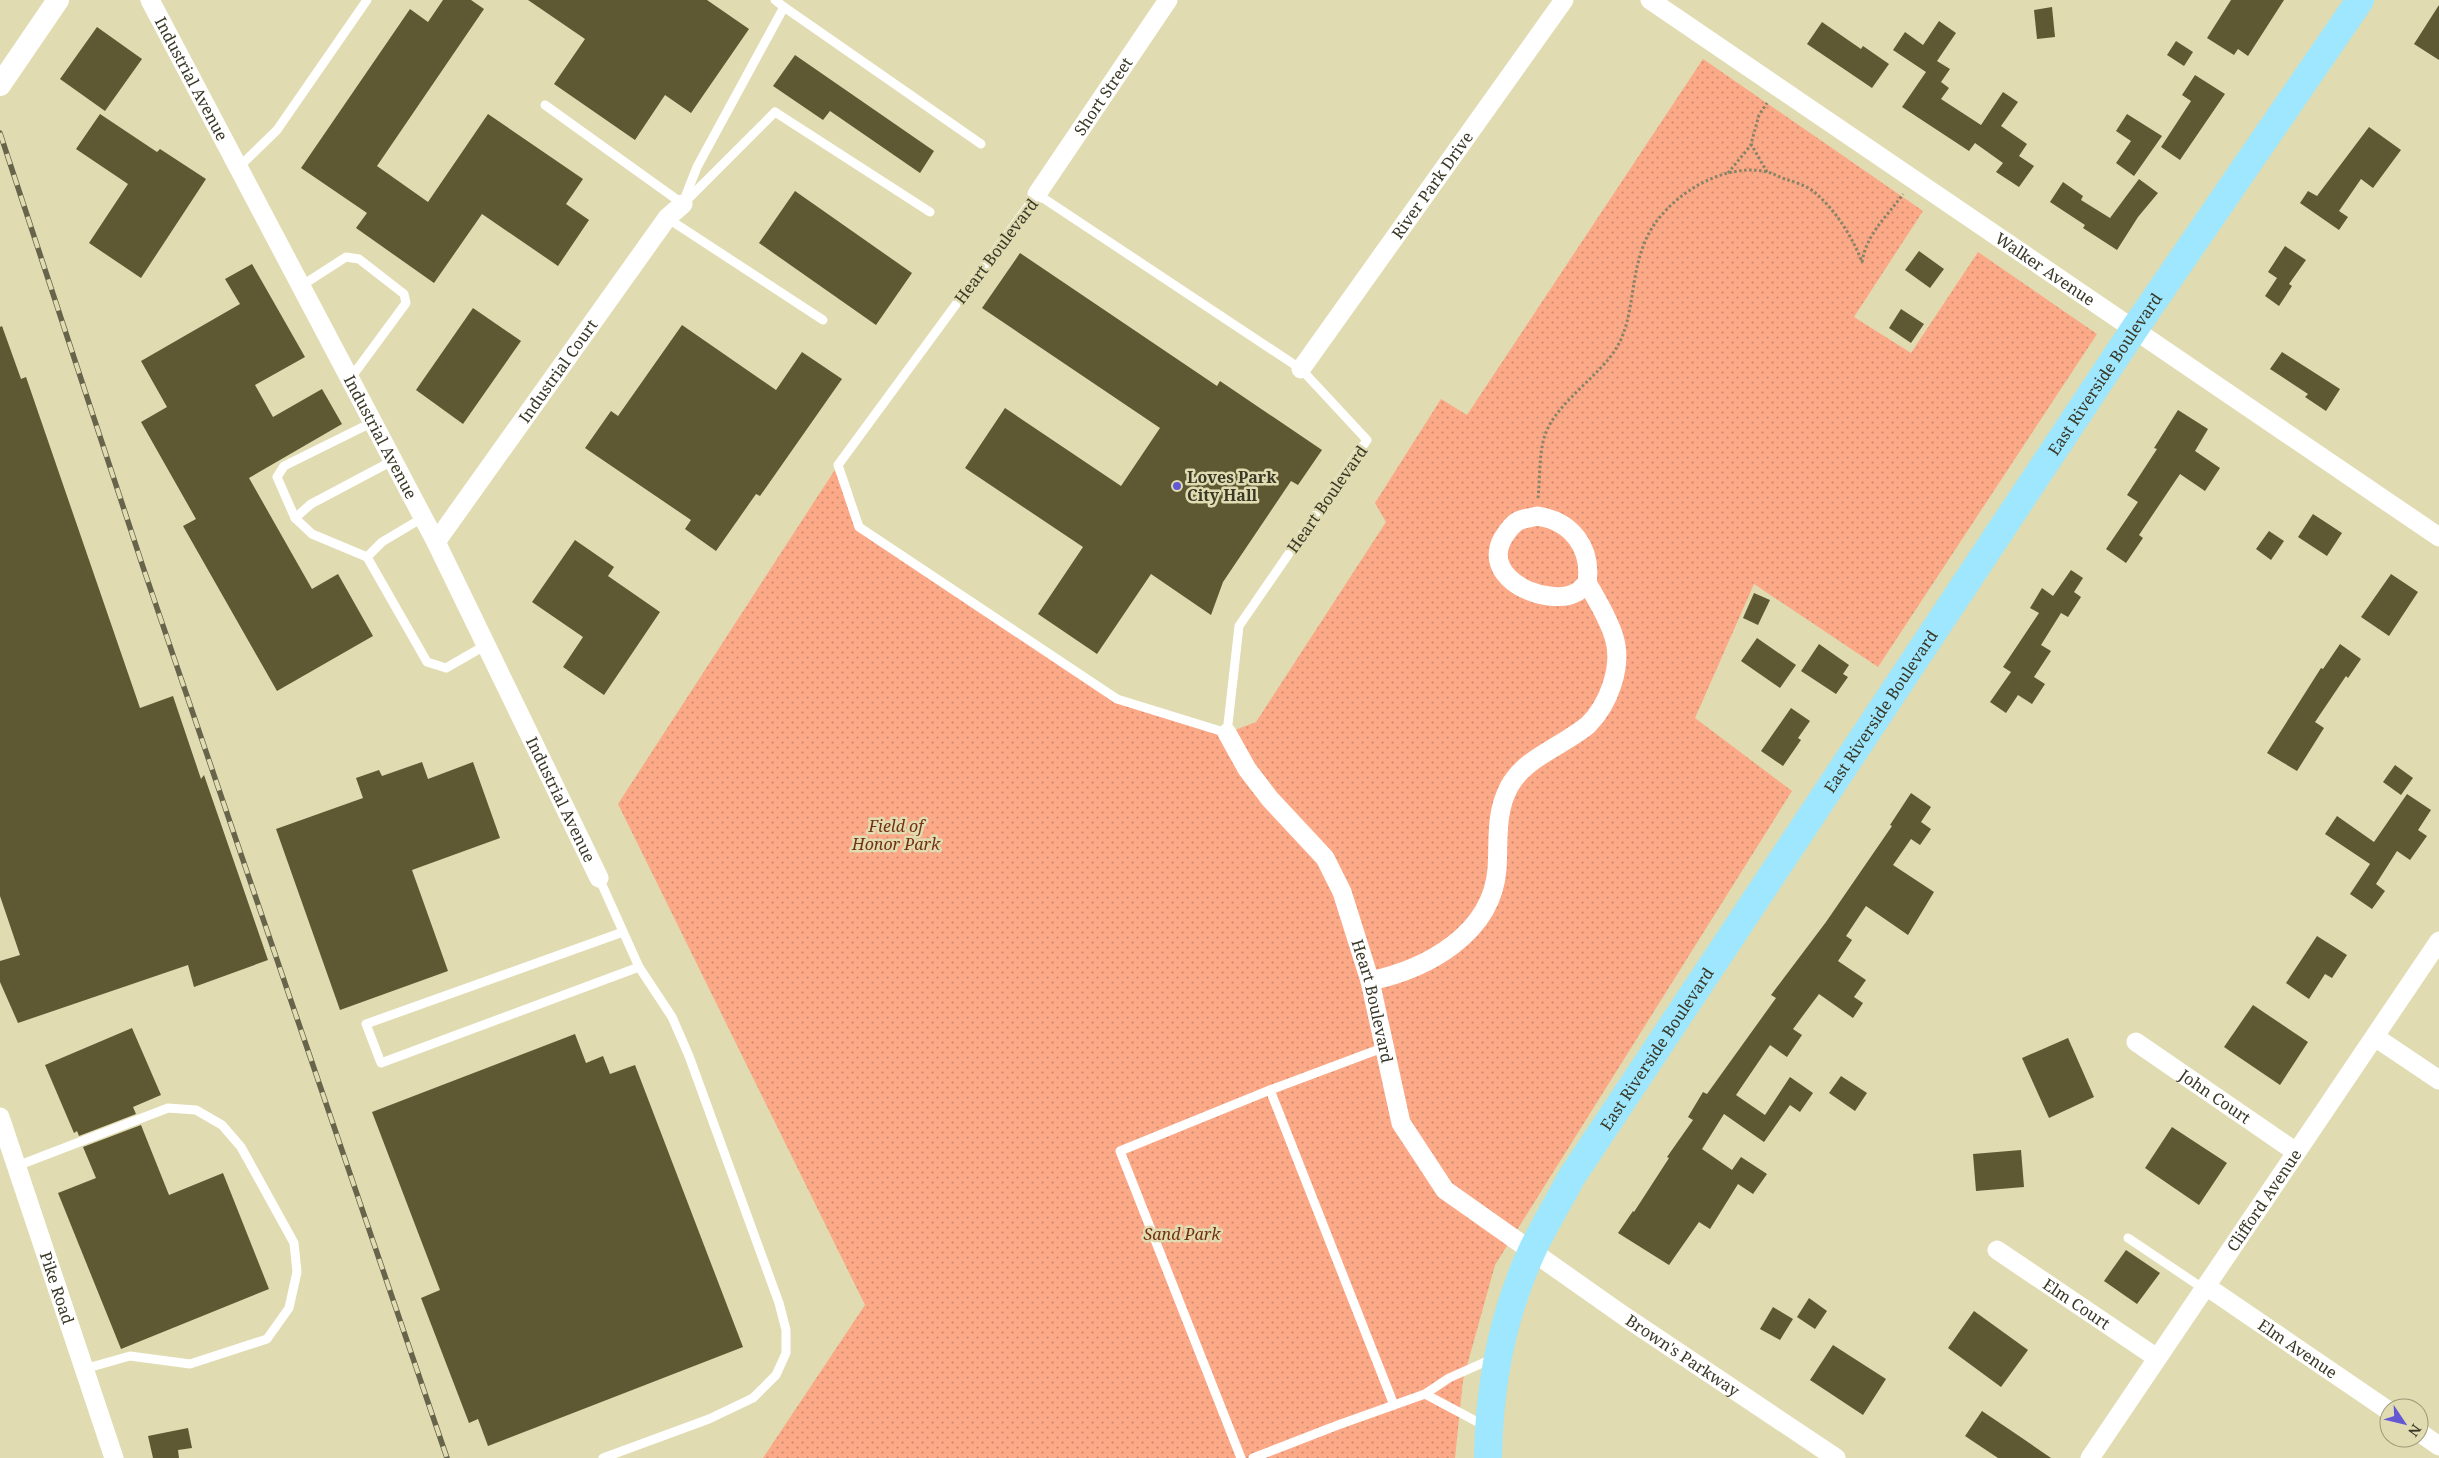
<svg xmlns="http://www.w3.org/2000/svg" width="2439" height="1458" font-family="'Noto Serif',serif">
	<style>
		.park { fill: url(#park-dots) }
		.building { fill: #5e5933 }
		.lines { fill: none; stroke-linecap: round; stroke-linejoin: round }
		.path { stroke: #878366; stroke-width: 3; stroke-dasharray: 2.5 2.5; stroke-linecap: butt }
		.service { stroke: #fff; stroke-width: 9 }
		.minor { stroke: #fff; stroke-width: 19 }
		.tertiary { stroke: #fff; stroke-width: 22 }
		.primary { stroke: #9ee7fe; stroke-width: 28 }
		.rail-casing { stroke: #67644c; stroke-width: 5.5 }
		.rail { stroke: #e0dbb0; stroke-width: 4; stroke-dasharray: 11; stroke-linecap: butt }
		.poi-dot { fill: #635ad3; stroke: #e0dbb0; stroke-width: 2 }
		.labels { text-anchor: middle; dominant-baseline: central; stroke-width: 5; stroke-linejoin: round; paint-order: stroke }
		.street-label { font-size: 16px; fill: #393726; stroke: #e0dbb0 }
		.poi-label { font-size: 16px; font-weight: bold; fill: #393726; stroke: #e0dbb0; text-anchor: start }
		.park-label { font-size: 16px; font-style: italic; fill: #732f10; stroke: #e0dbb0 }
	</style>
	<defs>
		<pattern id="park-dots" width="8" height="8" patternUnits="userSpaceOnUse" patternTransform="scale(1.25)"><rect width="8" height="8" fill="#fca988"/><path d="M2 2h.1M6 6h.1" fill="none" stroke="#cd8a6f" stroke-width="1.8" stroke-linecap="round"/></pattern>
	</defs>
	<rect width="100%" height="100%" fill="#e0dbb0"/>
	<polygon class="park" points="1703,59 1923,211 1854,317 1911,353 1978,252 2097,334 1878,667 1754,584 1695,718 1792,791 1495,1265 1463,1380 1455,1458 763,1458 865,1305 618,804 838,465 859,527 1117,699 1227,733 1256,722 1386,522 1375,503 1441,399 1467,415"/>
	<g class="building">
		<polygon points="443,0 471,0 484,9 377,166 428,202 488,114 583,179 566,204 589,220 558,266 482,214 434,283 356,228 367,213 301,168 410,9 428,22"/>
		<polygon points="528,0 707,0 749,29 691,113 665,95 635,140 554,84 585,39"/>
		<polygon points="2231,0 2284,0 2248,56 2238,49 2234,55 2207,38"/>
		<polygon points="2439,5 2439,60 2414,44"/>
		<polygon points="2052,7 2055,37 2037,39 2034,10"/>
		<polygon points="1939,21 1956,33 1937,61 1950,69 1941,82 1949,88 1941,99 1981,125 2003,92 2018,102 2001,126 2027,144 2019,156 2034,166 2019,187 1996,172 2003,163 1975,143 1969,151 1902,107 1926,72 1893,50 1905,32 1923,45"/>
		<polygon points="1822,22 1861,49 1863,46 1889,64 1872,88 1807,44"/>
		<polygon points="97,27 142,59 105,111 60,79"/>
		<polygon points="2176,41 2193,52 2184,66 2167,55"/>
		<polygon points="795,55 934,151 920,173 830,111 823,120 773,86"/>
		<polygon points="2195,75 2225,94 2180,160 2161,147 2191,101 2182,95"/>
		<polygon points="100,114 157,152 160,149 206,179 141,278 89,243 128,184 76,149"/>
		<polygon points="2127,114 2162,136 2134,176 2116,163 2131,141 2116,131"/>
		<polygon points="2369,127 2401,150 2373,188 2361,179 2339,211 2348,217 2339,230 2300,203 2308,191 2317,196"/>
		<polygon points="2139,179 2158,193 2138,217 2117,250 2083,228 2085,225 2050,202 2063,182 2083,196 2081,200 2110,218"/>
		<polygon points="795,191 912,273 876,325 759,243"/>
		<polygon points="2285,246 2306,260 2289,284 2292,286 2279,306 2265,296 2277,278 2268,272"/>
		<polygon points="1919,251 1944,269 1930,288 1905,270"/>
		<polygon points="1020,253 1217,386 1220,381 1322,450 1298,485 1291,481 1223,582 1211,615 1151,574 1097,654 1038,614 1083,547 965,468 1005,408 1121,486 1160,428 982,308"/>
		<polygon points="252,264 305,357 255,385 273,417 322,389 342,424 249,478 312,589 338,574 373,636 277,691 183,526 196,519 141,422 167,407 141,361 240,304 225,279"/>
		<polygon points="473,308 521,341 463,424 416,390"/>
		<polygon points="1901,309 1924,324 1911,343 1889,328"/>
		<polygon points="682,325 776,390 802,352 842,379 760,496 756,494 716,551 685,529 691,520 585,448 611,411 618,416"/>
		<polygon points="2,326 21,379 26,377 140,708 173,696 201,779 204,775 268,960 194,987 188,965 18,1023 0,982 0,961 20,955 0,896 0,327"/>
		<polygon points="2282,352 2340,389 2326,411 2305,397 2308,394 2270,369"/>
		<polygon points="2178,410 2208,429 2195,451 2220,468 2205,491 2180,474 2139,535 2143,538 2126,563 2106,549 2138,502 2127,495 2157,449 2154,448"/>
		<polygon points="2313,514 2342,533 2327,556 2298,537"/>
		<polygon points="2269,531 2284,541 2271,560 2256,549"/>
		<polygon points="575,540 614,567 608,576 660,612 604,695 563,667 583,637 532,602"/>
		<polygon points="2071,570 2083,578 2074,592 2081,597 2068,617 2061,613 2041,645 2051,651 2034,677 2045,684 2032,704 2018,695 2006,713 1990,702 2011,672 2003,667 2039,613 2030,608 2042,588 2053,596"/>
		<polygon points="2391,574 2418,592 2389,636 2361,617"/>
		<polygon points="1754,593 1770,600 1758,625 1743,618"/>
		<polygon points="1757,638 1796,665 1780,688 1741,661"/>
		<polygon points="1819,644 1849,665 1843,674 1848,677 1836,694 1801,671"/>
		<polygon points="2340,644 2361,659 2348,678 2346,676 2315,722 2324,728 2297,771 2267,753 2321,668 2323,669"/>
		<polygon points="1791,708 1810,721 1798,738 1801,740 1783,766 1761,751"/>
		<polygon points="422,762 428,779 473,762 500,838 412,870 448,971 340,1010 276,829 363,798 356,778 379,770 382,776"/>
		<polygon points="2395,765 2413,778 2401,795 2383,782"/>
		<polygon points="1911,793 1931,807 1921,822 1931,829 1920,845 1911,839 1893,865 1934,892 1908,935 1866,906 1846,936 1852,940 1838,961 1866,980 1854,997 1863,1003 1853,1018 1819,994 1793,1029 1802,1035 1787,1057 1770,1045 1736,1095 1765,1115 1790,1077 1813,1093 1800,1112 1790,1105 1764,1142 1724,1114 1702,1149 1732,1170 1741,1157 1767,1174 1753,1194 1738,1184 1710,1229 1699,1222 1669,1265 1618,1233 1633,1211 1634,1212 1669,1158 1667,1157 1693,1120 1688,1117 1703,1092 1707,1094 1776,998 1771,995 1826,922 1892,826 1890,825"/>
		<polygon points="2407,794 2431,810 2418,830 2427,836 2410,860 2397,851 2376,884 2385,891 2372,909 2350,894 2370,864 2325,834 2337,816 2374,842"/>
		<polygon points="2317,936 2347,955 2332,978 2325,974 2309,999 2286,983"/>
		<polygon points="2253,1005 2308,1042 2280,1085 2224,1047"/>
		<polygon points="132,1028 161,1095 133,1107 136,1114 79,1136 77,1131 74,1133 45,1065"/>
		<polygon points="575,1034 586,1063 603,1056 610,1074 635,1065 743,1347 488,1446 478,1419 469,1423 421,1298 440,1290 372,1112"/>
		<polygon points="2068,1038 2094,1097 2049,1118 2022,1058"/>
		<polygon points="1841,1076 1867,1093 1855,1111 1829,1093"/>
		<polygon points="141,1125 169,1195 223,1173 269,1289 121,1349 58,1193 96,1178 83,1147"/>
		<polygon points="2172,1127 2227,1163 2199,1205 2145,1168"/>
		<polygon points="2021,1150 2024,1187 1976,1191 1973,1154"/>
		<polygon points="2126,1250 2160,1273 2137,1304 2104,1281"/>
		<polygon points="1809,1298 1827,1311 1815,1329 1797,1317"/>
		<polygon points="1773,1307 1793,1319 1780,1340 1760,1329"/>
		<polygon points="1974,1311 2028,1350 2001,1387 1948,1348"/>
		<polygon points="1833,1345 1886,1379 1863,1415 1810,1380"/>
		<polygon points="1982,1411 2022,1438 2051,1458 1998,1458 1965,1436"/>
		<polygon points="188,1428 192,1448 178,1450 179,1458 153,1458 148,1436"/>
	</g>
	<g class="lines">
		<g class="path">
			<polyline points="1767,172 1751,144 1759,115 1767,103"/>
			<polyline points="1728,173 1751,145"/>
			<path d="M1538,498c2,-18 1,-38 5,-56 7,-36 56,-64 74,-95 20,-34 11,-80 35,-119 22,-35 72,-66 116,-56 6,2 11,5 17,7 9,3 20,6 28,12 22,18 39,45 49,71 5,-29 24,-44 41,-68"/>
		</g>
		<g class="service">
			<polyline points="784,7 981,144"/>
			<polyline points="545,105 683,204"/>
			<polyline points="239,167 277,130 367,0"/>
			<polygon points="1037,194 1301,369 1367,440 1239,626 1227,733 1117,699 859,527 838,465"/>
			<polyline points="684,200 697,167 784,7 775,0"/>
			<polyline points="683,204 775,112 930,212"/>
			<polyline points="667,218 823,320"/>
			<polyline points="301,286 346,257 359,259 404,294 406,303 350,379"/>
			<polyline points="424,517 382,542 367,557 427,662 446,668 486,645"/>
			<polyline points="295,518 277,477 284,466 373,422"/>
			<polyline points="367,557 312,534 295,518 311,504 394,460"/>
			<polyline points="599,878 639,967 381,1063 366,1024 623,932"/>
			<polyline points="1270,1090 1394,1405"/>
			<polyline points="17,1166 168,1108 196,1110 222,1125 241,1147 294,1243 297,1272 289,1308 267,1339 190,1364 130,1356 84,1369"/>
			<polyline points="2128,1238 2204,1289"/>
			<polyline points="1425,1394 1485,1426"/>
			<polyline points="603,1458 709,1419 753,1398 776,1375 786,1353 786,1330 779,1303 689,1056 672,1017 639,967"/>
			<polyline points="1241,1458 1120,1151 1270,1090 1385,1047"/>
			<polyline points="1253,1458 1338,1425 1425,1394 1449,1378 1494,1358"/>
		</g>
		<g class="minor">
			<path id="s1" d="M150,0l286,542 163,336"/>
			<path id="s2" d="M1650,0l789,537"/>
			<path id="s3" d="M1037,194l131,-194"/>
			<path id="s4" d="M1301,369l263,-369"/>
			<path d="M1537,516c35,5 55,32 50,67 -3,3 -7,8 -12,10 -7,4 -18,4 -26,3 -28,-3 -64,-26 -46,-58 4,-6 8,-13 15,-17 6,-3 13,-3 19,-5z"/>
			<path id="s5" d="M436,542l231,-324 16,-14"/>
			<path id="s6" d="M1227,733l20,36 23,30 55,59 17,34 28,89 31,142 44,67 179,126 212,142"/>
			<path d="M1370,981c57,-12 122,-47 127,-112 2,-29 -2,-55 12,-82 12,-22 33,-32 54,-45 8,-5 18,-11 25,-17 21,-21 35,-59 26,-88 -6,-19 -16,-36 -27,-54"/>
			<polyline points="2375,1037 2439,1080"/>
			<path id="s7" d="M2136,1042l160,110"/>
			<path id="s8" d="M0,1117l114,341"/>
			<path id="s9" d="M1997,1250l160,108"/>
			<path id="s10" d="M2206,1286l183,125"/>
			<polyline points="2419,1432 2439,1446"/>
			<path id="s11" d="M2090,1458l349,-517"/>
		</g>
		<polyline class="tertiary" points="0,85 58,0"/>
		<path class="primary" id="s12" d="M1488,1458c1,-72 13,-139 43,-205 12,-26 27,-50 40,-75l562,-847 227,-331"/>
		<defs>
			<polyline id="rail" points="0,133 143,567 447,1458"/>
		</defs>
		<use href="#rail" class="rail-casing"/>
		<use href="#rail" class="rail"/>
	</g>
	<circle class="poi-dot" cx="1177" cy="486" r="5"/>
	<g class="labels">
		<g class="street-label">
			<text stroke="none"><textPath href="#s1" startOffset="89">Industrial Avenue</textPath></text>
			<text stroke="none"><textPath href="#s3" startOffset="118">Short Street</textPath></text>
			<text stroke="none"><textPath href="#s4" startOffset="226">River Park Drive</textPath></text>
			<text transform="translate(996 251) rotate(-53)">Heart Boulevard</text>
			<text stroke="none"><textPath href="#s2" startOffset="478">Walker Avenue</textPath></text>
			<text stroke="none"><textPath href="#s5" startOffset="210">Industrial Court</textPath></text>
			<text stroke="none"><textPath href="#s12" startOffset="1261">East Riverside Boulevard</textPath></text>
			<text stroke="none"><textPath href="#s1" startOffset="494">Industrial Avenue</textPath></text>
			<text transform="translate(1327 499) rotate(-55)">Heart Boulevard</text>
			<text stroke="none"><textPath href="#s12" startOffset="856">East Riverside Boulevard</textPath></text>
			<text stroke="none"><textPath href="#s1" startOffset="899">Industrial Avenue</textPath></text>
			<text stroke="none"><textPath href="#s6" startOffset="311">Heart Boulevard</textPath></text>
			<text stroke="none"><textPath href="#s12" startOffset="451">East Riverside Boulevard</textPath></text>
			<text stroke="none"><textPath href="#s7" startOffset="96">John Court</textPath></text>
			<text stroke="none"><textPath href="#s11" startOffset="311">Clifford Avenue</textPath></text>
			<text stroke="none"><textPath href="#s8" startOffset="180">Pike Road</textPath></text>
			<text stroke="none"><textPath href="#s9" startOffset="96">Elm Court</textPath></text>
			<text stroke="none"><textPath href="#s10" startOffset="111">Elm Avenue</textPath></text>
			<text stroke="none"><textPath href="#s6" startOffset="806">Brown's Parkway</textPath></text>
		</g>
		<g class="poi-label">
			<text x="1187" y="477">Loves Park<tspan x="1187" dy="18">City Hall</tspan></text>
		</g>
		<g class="park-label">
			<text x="896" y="826">Field of<tspan x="896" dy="18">Honor Park</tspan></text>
			<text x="1182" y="1234">Sand Park</text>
		</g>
	</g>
	<g transform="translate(2404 1423) rotate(125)"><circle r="24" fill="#e0dbb0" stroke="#9d9979"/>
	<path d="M0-4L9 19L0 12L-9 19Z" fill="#635ad3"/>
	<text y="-8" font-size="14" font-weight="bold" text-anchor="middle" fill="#393726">N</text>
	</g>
</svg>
